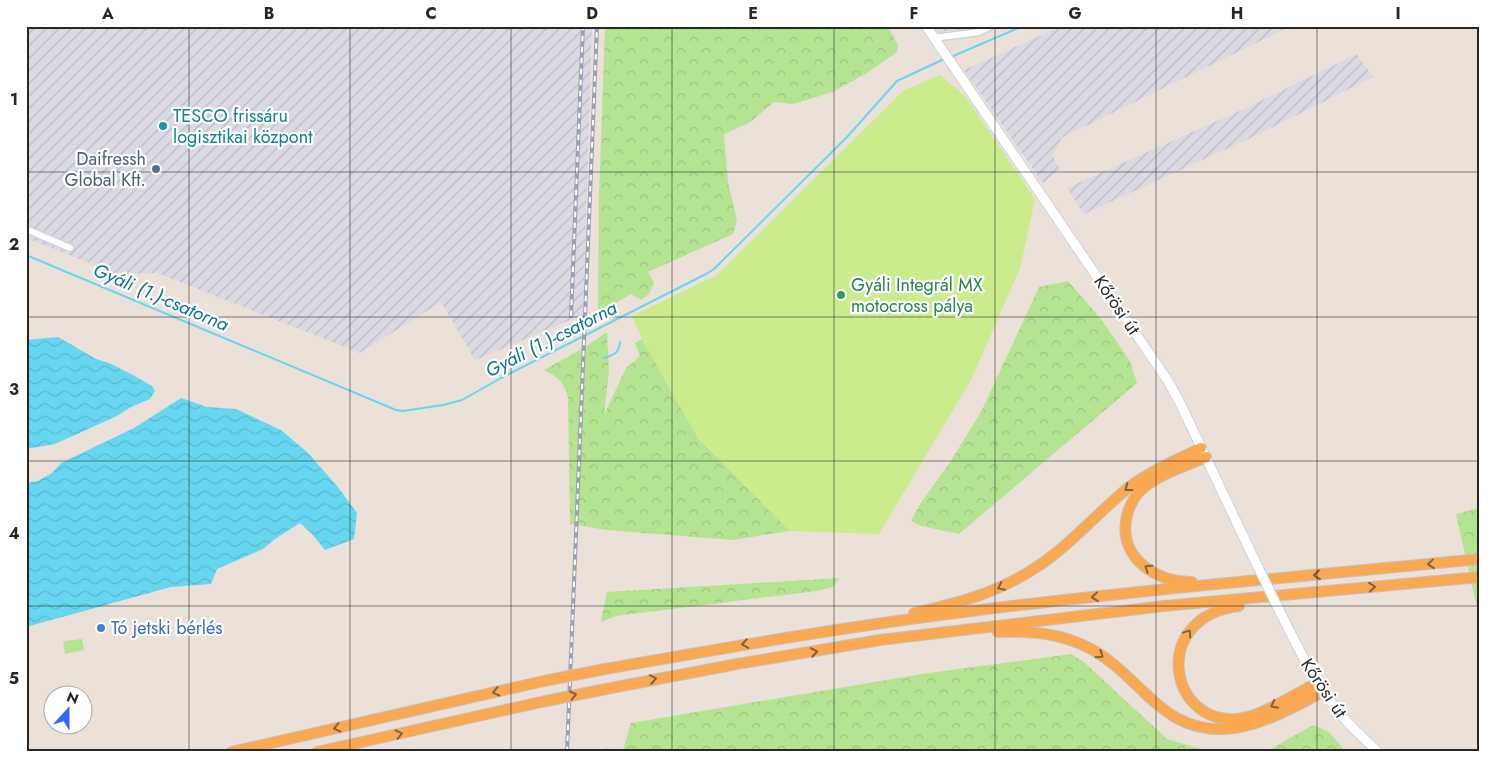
<svg xmlns="http://www.w3.org/2000/svg" width="1506" height="778" font-family="Jost,sans-serif">
	<style>
		.industrial { fill: url(#industrial-furrows) }
		.green { fill: #b4e492 }
		.forest { fill: url(#forest-crowns) }
		.pitch { fill: #caec8d }
		.water { fill: url(#water-waves) }
		.lines { fill: none; stroke-linecap: round; stroke-linejoin: round }
		.stream { stroke: #67d7f1; stroke-width: 2 }
		.minor-casing { stroke: #cdd3e1; stroke-width: 9 }
		.secondary-casing { stroke: #cdd3e1; stroke-width: 11 }
		.trunk-casing { stroke: #c3c3c3; stroke-width: 12 }
		.minor { stroke: #fff; stroke-width: 6 }
		.secondary { stroke: #fff; stroke-width: 9 }
		.trunk { stroke: #faa852; stroke-width: 10 }
		.rail-casing { stroke: #9ba0b3; stroke-width: 4 }
		.rail { stroke: #fff; stroke-width: 2; stroke-dasharray: 5.5; stroke-linecap: butt }
		.secondary-bridge-casing { stroke: #cdd3e1; stroke-width: 11; stroke-linecap: butt }
		.trunk-bridge-casing { stroke: #c3c3c3; stroke-width: 12; stroke-linecap: butt }
		.secondary-bridge { stroke: #fff; stroke-width: 9 }
		.trunk-bridge { stroke: #faa852; stroke-width: 10 }
		.oneway { stroke: #86613a }
		.grid { fill: none; stroke: #272727; stroke-width: 1; stroke-opacity: 0.55 }
		.culture-dot { fill: #0f9aa8; stroke: #fff; stroke-width: 2 }
		.service-dot { fill: #5c6f8a; stroke: #fff; stroke-width: 2 }
		.leisure-dot { fill: #2e9e5b; stroke: #fff; stroke-width: 2 }
		.shop-dot { fill: #3f7fe0; stroke: #fff; stroke-width: 2 }
		.labels { text-anchor: middle; dominant-baseline: central; stroke-width: 4.5; stroke-linejoin: round; paint-order: stroke }
		.culture-label { font-size: 18px; fill: #0d838f; stroke: #fff; text-anchor: start }
		.service-label { font-size: 18px; fill: #4e5e75; stroke: #fff; text-anchor: end }
		.leisure-label { font-size: 18px; fill: #27864d; stroke: #fff; text-anchor: start }
		.street-label { font-size: 18px; fill: #272727; stroke: #fff }
		.shop-label { font-size: 18px; fill: #366cbe; stroke: #fff; text-anchor: start }
		.water-label { font-size: 19px; font-style: italic; fill: #097299; stroke: #fff }
		.neatline { fill: none; stroke: #272727; stroke-width: 2 }
		.grid-label { font-size: 16px; text-anchor: middle; font-weight: bold; fill: #272727 }
	</style>
	<defs>
		<pattern id="industrial-furrows" width="10" height="10" patternUnits="userSpaceOnUse" patternTransform="scale(1.25)"><rect width="10" height="10" fill="#dbd9e2"/><path d="M-1 1l2-2M0 10L10 0M9 11l2-2" fill="none" stroke="#bcbac2"/></pattern>
		<pattern id="forest-crowns" width="20" height="18" patternUnits="userSpaceOnUse" patternTransform="scale(1.25)"><rect width="20" height="18" fill="#b4e492"/><path d="M2 6a3 3 0 1 1 6 0M12 15a3 3 0 1 1 6 0" fill="none" stroke="#9bc47e"/></pattern>
		<pattern id="water-waves" width="16" height="10" patternUnits="userSpaceOnUse" patternTransform="scale(1.25)"><rect width="16" height="10" fill="#67d7f1"/><path d="M0 5q4-4 8 0t8 0" fill="none" stroke="#59b9cf"/></pattern>
	</defs>
	<rect width="100%" height="100%" fill="#ebe1d8"/>
	<g class="industrial">
		<polygon points="26,26 592,26 583,319 573,319 475,360 441,302 360,353 157,273 118,274 26,238"/>
		<polygon points="932,26 979,26 974,29 936,32"/>
		<polygon points="1062,26 1291,26 1061,138 1061,141 1052,155 1060,169 1043,183 964,70"/>
		<polygon points="1357,54 1373,77 1259,134 1084,214 1067,188 1244,109"/>
	</g>
	<polygon class="green" points="82,639 84,650 65,654 63,641"/>
	<g class="forest">
		<polygon points="605,26 887,26 898,45 897,52 867,73 833,92 793,104 774,102 749,123 724,134 728,182 737,221 733,234 648,272 654,283 649,294 641,300 631,294 598,314 599,196"/>
		<polygon points="1068,281 1101,319 1130,361 1137,383 959,534 921,526 911,521 922,501 949,464 982,410 1039,287"/>
		<path d="M607,332l2,39 -5,44 22,-47 14,-12 -5,-13 7,-4 56,99 92,93 -58,9 -125,-10 -37,-6 -2,-127c-5,-16 -9,-19 -24,-27l38,-21z"/>
		<polygon points="1480,508 1480,621 1456,514"/>
		<polygon points="839,578 833,587 817,591 616,616 601,622 607,592"/>
		<polygon points="1071,654 1084,662 1167,739 1211,752 604,752 604,748 623,751 631,723 922,674"/>
		<polygon points="1313,725 1328,731 1346,752 1247,752 1271,749"/>
	</g>
	<polygon class="pitch" points="940,75 966,97 1035,199 1020,268 972,378 879,534 790,531 698,438 642,339 632,316 717,275 903,91"/>
	<g class="water">
		<polygon points="58,337 96,359 109,363 133,375 152,386 155,391 150,399 131,407 117,416 55,444 26,449 26,340"/>
		<polygon points="181,398 207,407 236,409 281,430 307,452 337,486 357,513 354,539 325,550 312,534 300,523 275,539 263,549 217,569 211,584 171,587 26,627 26,483 38,481 52,473 61,463 134,428"/>
	</g>
	<g class="lines">
		<g class="stream">
			<polyline points="951,57 1023,26"/>
			<polyline points="26,255 396,410 403,411 443,405 462,400 501,378 706,274 714,269 847,137 897,81 944,59"/>
			<path d="M604,358c10,-3 15,-5 16,-16"/>
		</g>
		<defs>
			<g id="minor">
				<polyline points="934,38 979,32 991,26"/>
				<polyline points="26,229 70,248"/>
			</g>
			<g id="secondary">
				<polyline points="926,26 1168,381 1180,403 1256,563"/>
				<path d="M1282,616c18,35 34,70 60,100 11,13 24,24 36,36"/>
			</g>
			<g id="trunk">
				<path d="M1192,582c-34,1 -72,-23 -66,-61 1,-10 6,-20 12,-28 17,-18 46,-26 68,-36"/>
				<path d="M1239,606c-89,11 -71,118 -2,113 24,-2 58,-25 80,-36"/>
				<path d="M914,613c42,-9 82,-20 118,-43 36,-22 63,-55 96,-82 22,-17 49,-28 73,-40"/>
				<path d="M998,632c33,-1 64,1 93,17 53,29 72,89 144,79 32,-5 60,-22 88,-36"/>
				<path d="M605,669c119,-21 239,-42 359,-57 171,-22 344,-36 516,-53"/>
				<polyline points="606,689 737,664 880,640 930,634 1164,606 1480,577"/>
				<polyline points="231,752 544,681"/>
				<polyline points="317,752 541,702"/>
			</g>
		</defs>
		<use href="#minor" class="minor-casing"/>
		<use href="#secondary" class="secondary-casing"/>
		<use href="#trunk" class="trunk-casing"/>
		<use href="#minor" class="minor"/>
		<use href="#secondary" class="secondary"/>
		<use href="#trunk" class="trunk"/>
		<defs>
			<g id="rail">
				<polyline points="571,316 583,26"/>
				<polyline points="567,752 597,26"/>
			</g>
		</defs>
		<use href="#rail" class="rail-casing"/>
		<use href="#rail" class="rail"/>
		<defs>
			<polyline id="secondary-bridge" points="1256,563 1282,616"/>
			<g id="trunk-bridge">
				<polyline points="544,681 605,669"/>
				<polyline points="541,702 606,689"/>
			</g>
		</defs>
		<use href="#secondary-bridge" class="secondary-bridge-casing"/>
		<use href="#trunk-bridge" class="trunk-bridge-casing"/>
		<use href="#secondary-bridge" class="secondary-bridge"/>
		<use href="#trunk-bridge" class="trunk-bridge"/>
	</g>
	<defs><path id="oneway-chevron" d="M-2-3.5L2.5 0L-2 3.5" fill="none" stroke-width="1.6" stroke-linecap="round" stroke-linejoin="round" transform="scale(1.25)"/></defs>
	<g class="oneway">
		<use href="#oneway-chevron" transform="translate(1128 488) rotate(142)"/>
		<use href="#oneway-chevron" transform="translate(1431 564) rotate(174)"/>
		<use href="#oneway-chevron" transform="translate(1148 568) rotate(-146)"/>
		<use href="#oneway-chevron" transform="translate(1317 575) rotate(174)"/>
		<use href="#oneway-chevron" transform="translate(1001 587) rotate(154)"/>
		<use href="#oneway-chevron" transform="translate(1372 587) rotate(-5)"/>
		<use href="#oneway-chevron" transform="translate(1095 597) rotate(174)"/>
		<use href="#oneway-chevron" transform="translate(1188 633) rotate(-56)"/>
		<use href="#oneway-chevron" transform="translate(745 644) rotate(171)"/>
		<use href="#oneway-chevron" transform="translate(814 652) rotate(-10)"/>
		<use href="#oneway-chevron" transform="translate(1100 655) rotate(35)"/>
		<use href="#oneway-chevron" transform="translate(653 679) rotate(-11)"/>
		<use href="#oneway-chevron" transform="translate(496 692) rotate(167)"/>
		<use href="#oneway-chevron" transform="translate(573 695) rotate(-12)"/>
		<use href="#oneway-chevron" transform="translate(1274 705) rotate(153)"/>
		<use href="#oneway-chevron" transform="translate(337 728) rotate(167)"/>
		<use href="#oneway-chevron" transform="translate(399 734) rotate(-13)"/>
	</g>
	<path class="grid" d="M189,26v726M350,26v726M511,26v726M672,26v726M834,26v726M995,26v726M1156,26v726M1317,26v726M26,172h1454M26,317h1454M26,461h1454M26,606h1454"/>
	<circle class="culture-dot" cx="163" cy="126" r="5"/>
	<circle class="service-dot" cx="156" cy="169" r="5"/>
	<circle class="leisure-dot" cx="841" cy="295" r="5"/>
	<circle class="shop-dot" cx="101" cy="628" r="5"/>
	<g class="labels">
		<g class="culture-label">
			<text x="173" y="116">TESCO frissáru<tspan x="173" dy="21">logisztikai központ</tspan></text>
		</g>
		<g class="service-label">
			<text x="146" y="159">Daifressh<tspan x="146" dy="21">Global Kft.</tspan></text>
		</g>
		<g class="leisure-label">
			<text x="851" y="285">Gyáli Integrál MX<tspan x="851" dy="21">motocross pálya</tspan></text>
		</g>
		<g class="street-label">
			<text transform="translate(1117 305) rotate(56)">Kőrösi út</text>
			<text transform="translate(1324 688) rotate(56)">Kőrösi út</text>
		</g>
		<g class="shop-label">
			<text x="111" y="628">Tó jetski bérlés</text>
		</g>
		<g class="water-label">
			<text transform="translate(161 297) rotate(23)">Gyáli (1.)-csatorna</text>
			<text transform="translate(551 339) rotate(-27)">Gyáli (1.)-csatorna</text>
		</g>
	</g>
	<rect width="1506" height="778" fill="none" stroke="#ffffff" stroke-width="55"/>
	<g transform="translate(68 710) rotate(21)"><circle r="24" fill="#ffffff" stroke="#a9a9a9"/>
	<path d="M0-4L9 19L0 12L-9 19Z" fill="#3167fe"/>
	<text y="-8" font-size="14" font-weight="bold" text-anchor="middle" fill="#272727">N</text>
	</g>
	<rect x="28" y="28" width="1450" height="722" class="neatline"/>
	<g class="grid-label">
		<text x="108" y="19">A</text>
		<text x="269" y="19">B</text>
		<text x="431" y="19">C</text>
		<text x="592" y="19">D</text>
		<text x="753" y="19">E</text>
		<text x="914" y="19">F</text>
		<text x="1075" y="19">G</text>
		<text x="1237" y="19">H</text>
		<text x="1398" y="19">I</text>
		<text x="14" y="105">1</text>
		<text x="14" y="250">2</text>
		<text x="14" y="395">3</text>
		<text x="14" y="539">4</text>
		<text x="14" y="684">5</text>
	</g>
</svg>
